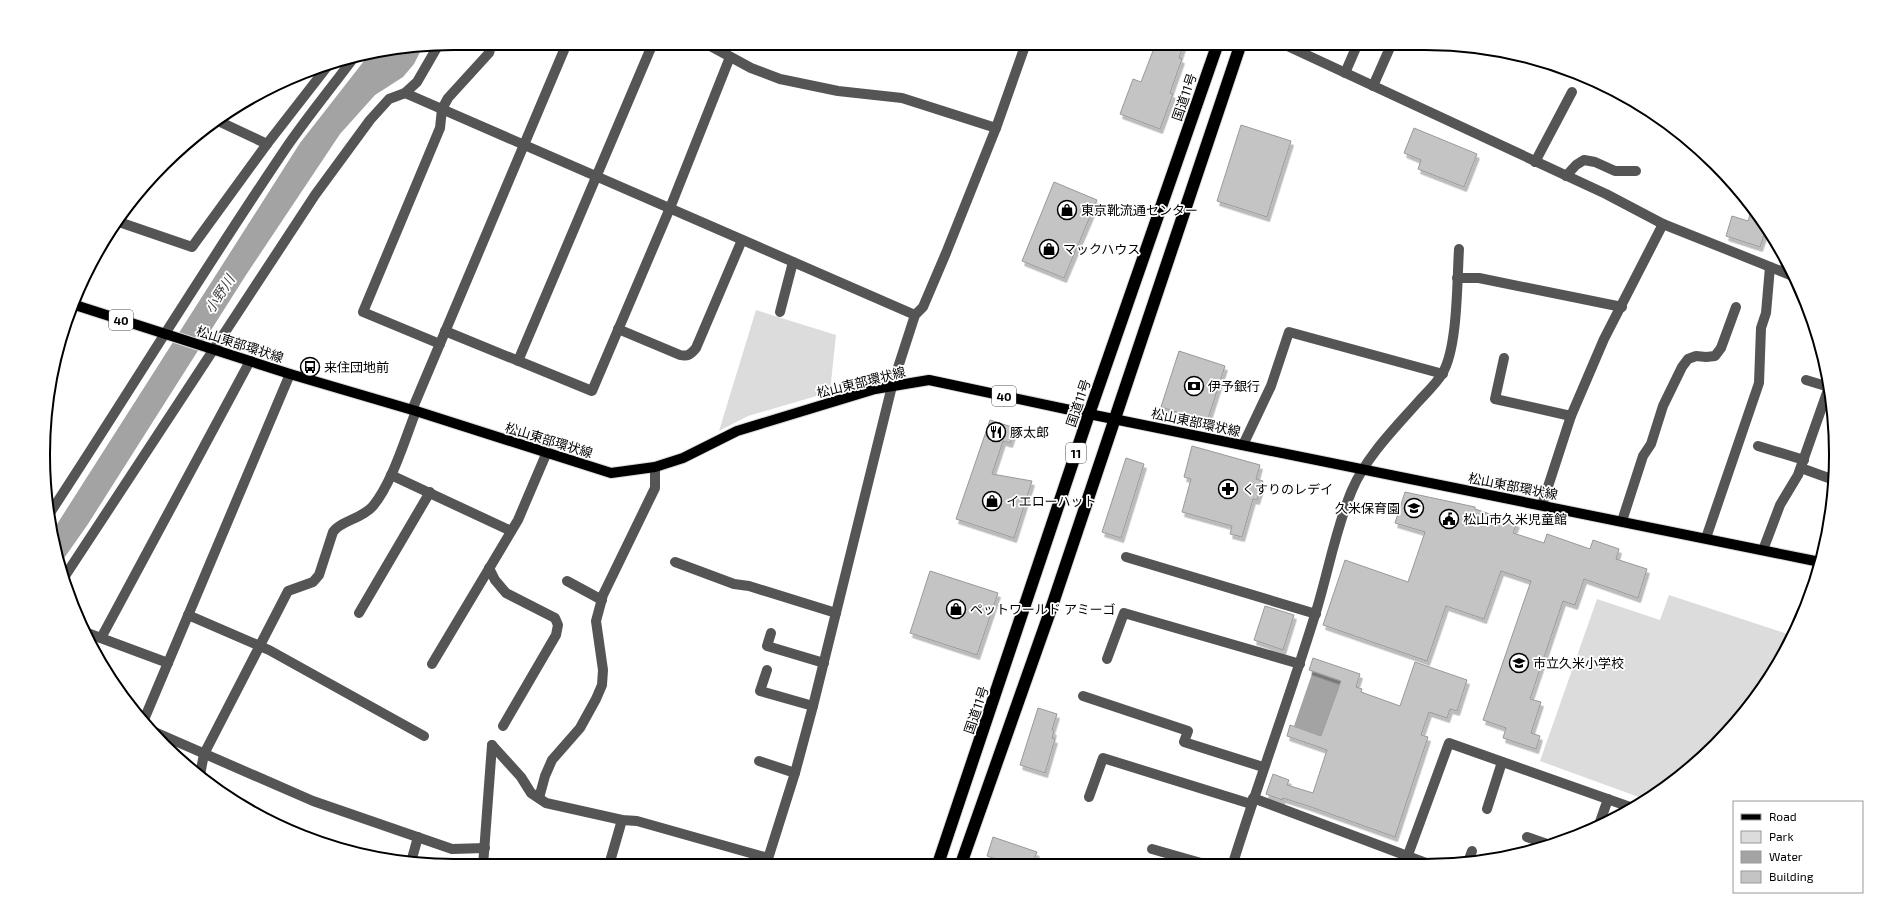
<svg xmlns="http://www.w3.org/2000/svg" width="1879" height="909" font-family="'Exo 2','Noto Sans JP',sans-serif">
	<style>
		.green { fill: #dcdcdc }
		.water { fill: #a3a3a3 }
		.building { fill: #c4c4c4; stroke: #999; filter: url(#shadow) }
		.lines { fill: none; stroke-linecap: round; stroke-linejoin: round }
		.major-casing { stroke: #dbdbdb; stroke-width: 12 }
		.highway-casing { stroke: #dbdbdb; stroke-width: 14 }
		.minor { stroke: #555; stroke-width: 10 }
		.major { stroke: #000; stroke-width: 10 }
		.highway { stroke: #000; stroke-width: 12 }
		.labels { text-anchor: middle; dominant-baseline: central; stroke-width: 3.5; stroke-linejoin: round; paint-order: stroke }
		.shield { fill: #fff; stroke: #4c4c4c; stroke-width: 1 }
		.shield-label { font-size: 12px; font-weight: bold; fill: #000 }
		.street-label { font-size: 13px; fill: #000; stroke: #fff }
		.poi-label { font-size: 13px; fill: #000; stroke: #fff; text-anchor: start }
		.water-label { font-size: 14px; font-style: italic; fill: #444; stroke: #fff }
		.rim { fill: none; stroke: #000; stroke-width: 2 }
	</style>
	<defs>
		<filter id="shadow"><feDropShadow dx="2.5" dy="4.5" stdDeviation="0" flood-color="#0004"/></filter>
	</defs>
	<rect width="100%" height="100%" fill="#fff"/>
	<g class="green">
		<polygon points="756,310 836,335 830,392 748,416 719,431"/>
		<polygon points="1669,595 1791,635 1751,705 1675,781 1644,799 1540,761 1597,599 1660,620"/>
	</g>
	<g class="water">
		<polygon points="423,46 414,64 403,77 375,95 340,134 246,275 88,524 60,564 52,532 300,143 371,52"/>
		<polygon points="1313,671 1341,681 1321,736 1294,726"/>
	</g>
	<g class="building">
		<polygon points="1156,43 1184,43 1179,58 1182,59 1170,93 1173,94 1160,129 1120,114 1133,79 1141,82"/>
		<polygon points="1241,125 1291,141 1267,217 1217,201"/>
		<polygon points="1414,128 1477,154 1464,187 1418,169 1421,160 1404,153"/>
		<polygon points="1054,182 1097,200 1064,278 1022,261"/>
		<polygon points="1752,208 1767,226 1760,247 1726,236 1732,216 1748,221"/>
		<polygon points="1179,351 1225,366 1207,422 1161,407"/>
		<polygon points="990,420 1015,428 1010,443 1003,441 992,474 1032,481 1014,538 956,519"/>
		<polygon points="1192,446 1260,465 1256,479 1263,481 1257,500 1253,499 1242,537 1230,534 1232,526 1182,512 1191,479 1184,477"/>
		<polygon points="1126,458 1144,464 1121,538 1102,532"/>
		<polygon points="1405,492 1475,507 1475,509 1517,523 1513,533 1544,543 1547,534 1590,549 1593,540 1619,549 1616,559 1647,569 1638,598 1584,579 1575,605 1563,601 1530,699 1541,702 1531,733 1540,736 1536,749 1503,738 1506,728 1483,720 1531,581 1501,571 1484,619 1446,606 1427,661 1323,625 1345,560 1408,582 1425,532 1395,523"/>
		<polygon points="930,571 998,593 977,655 910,633"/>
		<polygon points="1265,606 1294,615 1283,650 1254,640"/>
		<polygon points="1313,658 1360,674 1356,687 1362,689 1361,692 1400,706 1415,662 1467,680 1457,711 1450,709 1447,718 1429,712 1421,735 1428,737 1395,837 1308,806 1283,798 1282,800 1266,794 1273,774 1289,780 1287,785 1313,793 1327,750 1287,736 1290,725 1321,736 1341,681 1309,670"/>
		<polygon points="1038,708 1057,714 1052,730 1054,731 1052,738 1055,739 1045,773 1020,765"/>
		<polygon points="993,837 1037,852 1032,864 1012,864 987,856"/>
	</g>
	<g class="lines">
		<defs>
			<polyline id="major" points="72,304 290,374 416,411 611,473 655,467 683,458 737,431 875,389 929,380 1089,414 1820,562"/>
			<g id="highway">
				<polyline points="938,864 1089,414 1218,43"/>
				<polyline points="961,864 1052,606 1241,43"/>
			</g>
		</defs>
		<use href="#major" class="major-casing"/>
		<use href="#highway" class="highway-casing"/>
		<g class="minor">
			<polyline points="705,43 751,68 780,79 838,91 902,98 996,128"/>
			<polyline points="1281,43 1606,194 1663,224 1793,276"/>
			<polyline points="1345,73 1358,43"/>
			<polyline points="1373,86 1392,43"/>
			<polyline points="405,93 915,315"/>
			<polyline points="216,120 267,144"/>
			<polyline points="1535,162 1572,92"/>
			<polyline points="1566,176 1576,165 1584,160 1595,162 1615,171 1636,171"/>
			<polyline points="116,221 192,247 267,144 330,63"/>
			<polyline points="1457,278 1479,278 1622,307"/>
			<polyline points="780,312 793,262"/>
			<path d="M618,329l62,26c8,2 11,-1 16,-7l46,-108"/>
			<polyline points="445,331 592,391 670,208 730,57"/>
			<polyline points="440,344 363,312 440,128 442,109 448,98 489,53 492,43"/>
			<polyline points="1504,358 1495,399 1571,416"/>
			<polyline points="518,361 653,43"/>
			<polyline points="1806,380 1829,387"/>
			<polyline points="412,410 567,43"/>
			<polyline points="1243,445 1271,386 1289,332 1443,374"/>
			<polyline points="1758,446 1804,460"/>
			<polyline points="1801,468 1834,480"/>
			<polyline points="391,475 511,531"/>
			<polyline points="1542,505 1571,416 1604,339 1663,224"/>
			<path d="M48,516c80,-122 156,-247 238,-368 22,-32 46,-61 69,-92"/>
			<polyline points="1622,521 1643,456 1651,444 1663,406 1682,367 1688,359 1696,356 1706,357 1715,356 1721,348 1736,307"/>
			<polyline points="1706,538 1759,383 1761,328 1766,313 1770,267"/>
			<polyline points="1763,550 1780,505 1798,475 1829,387"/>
			<polyline points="1126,557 1316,614"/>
			<polyline points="675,562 734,584 749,586 836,613"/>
			<polyline points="489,568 495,580 506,593 555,618 558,625 556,635 503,726"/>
			<polyline points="63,579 315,195 370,120 389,99 405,93 417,82 439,44"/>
			<polyline points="567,581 602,600"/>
			<polyline points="359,613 430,492"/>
			<polyline points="188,615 269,650 424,736"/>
			<polyline points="771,633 767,646 824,663"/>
			<polyline points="85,634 90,634 168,663"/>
			<polyline points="101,638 250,361"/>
			<polyline points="1107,659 1124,613 1300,664"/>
			<polyline points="432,664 518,520 547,452"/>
			<polyline points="767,670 760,691 813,706"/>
			<polyline points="1083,696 1188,731 1184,742 1263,767"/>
			<polyline points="143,722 290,374"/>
			<polyline points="150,730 313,801 452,849 485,848"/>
			<polyline points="492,745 521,777 531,793 546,803 622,820 637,821 768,858"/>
			<polyline points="759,761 795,773"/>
			<path d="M200,775l4,-21 84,-163 25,-9 6,-7 14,-43c7,-11 29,-13 40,-26 19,-23 32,-67 43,-95"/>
			<polyline points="1089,797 1103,758 1251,804"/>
			<polyline points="539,798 545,776 552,760 580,728 596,699 602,685 603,670 596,621 603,595 655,488 655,467"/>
			<polyline points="1253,798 1426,863"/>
			<polyline points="1487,809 1502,762"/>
			<polyline points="1599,825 1608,799"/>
			<polyline points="1527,837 1547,844"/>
			<polyline points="1152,849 1201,863"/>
			<polyline points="411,862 418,837"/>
			<polyline points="1468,862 1472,851"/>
			<path d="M1233,863c26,-83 56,-164 82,-248 13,-41 20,-85 37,-125 14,-33 43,-62 66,-88 8,-9 18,-18 24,-28 16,-25 15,-94 17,-125"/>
			<polyline points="1405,863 1449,743 1630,807"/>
			<polyline points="609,865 622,820"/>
			<polyline points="766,865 795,773 813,706 892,386 915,315 923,307 946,253 996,128 1026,43"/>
			<polyline points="483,866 492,745"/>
		</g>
		<use href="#major" class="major"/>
		<use href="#highway" class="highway"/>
	</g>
	<defs>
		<symbol id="shop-ring" viewBox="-11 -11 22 22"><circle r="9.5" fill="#fff" stroke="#000" stroke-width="1.5"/><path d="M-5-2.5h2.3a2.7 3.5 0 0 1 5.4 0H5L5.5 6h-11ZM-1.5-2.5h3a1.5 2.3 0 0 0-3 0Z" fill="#000"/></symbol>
		<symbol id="bus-ring" viewBox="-11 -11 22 22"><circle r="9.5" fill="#fff" stroke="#000" stroke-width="1.5"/><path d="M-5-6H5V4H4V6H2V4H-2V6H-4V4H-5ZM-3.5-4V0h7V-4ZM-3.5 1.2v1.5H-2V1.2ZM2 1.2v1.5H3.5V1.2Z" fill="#000"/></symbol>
		<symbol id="bank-ring" viewBox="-11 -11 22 22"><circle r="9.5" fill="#fff" stroke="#000" stroke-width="1.5"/><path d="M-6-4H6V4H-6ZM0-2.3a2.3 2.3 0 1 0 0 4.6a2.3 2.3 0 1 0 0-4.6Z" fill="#000"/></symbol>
		<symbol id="restaurant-ring" viewBox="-11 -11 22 22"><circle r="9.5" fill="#fff" stroke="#000" stroke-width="1.5"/><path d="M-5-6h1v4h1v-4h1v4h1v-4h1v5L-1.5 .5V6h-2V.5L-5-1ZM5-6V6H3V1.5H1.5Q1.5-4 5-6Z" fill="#000"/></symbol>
		<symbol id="pharmacy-ring" viewBox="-11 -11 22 22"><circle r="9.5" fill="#fff" stroke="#000" stroke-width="1.5"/><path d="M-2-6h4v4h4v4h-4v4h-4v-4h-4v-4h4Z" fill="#000"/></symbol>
		<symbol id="school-ring" viewBox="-11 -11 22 22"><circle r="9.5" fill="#fff" stroke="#000" stroke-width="1.5"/><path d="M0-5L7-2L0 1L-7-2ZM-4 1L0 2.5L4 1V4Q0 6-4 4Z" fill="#000"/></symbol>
		<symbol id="civic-ring" viewBox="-11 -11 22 22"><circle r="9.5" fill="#fff" stroke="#000" stroke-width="1.5"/><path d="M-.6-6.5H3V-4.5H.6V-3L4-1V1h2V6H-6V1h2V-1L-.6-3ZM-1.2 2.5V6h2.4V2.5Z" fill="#000"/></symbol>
	</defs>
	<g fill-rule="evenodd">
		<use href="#shop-ring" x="1056" y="199" width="22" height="22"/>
		<use href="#shop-ring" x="1038" y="238" width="22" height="22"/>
		<use href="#bus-ring" x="299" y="356" width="22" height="22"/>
		<use href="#bank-ring" x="1183" y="375" width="22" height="22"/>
		<use href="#restaurant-ring" x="985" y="421" width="22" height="22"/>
		<use href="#pharmacy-ring" x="1217" y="478" width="22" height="22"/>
		<use href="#shop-ring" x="981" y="490" width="22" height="22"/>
		<use href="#school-ring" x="1403" y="497" width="22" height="22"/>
		<use href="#civic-ring" x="1438" y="508" width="22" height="22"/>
		<use href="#shop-ring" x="945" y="598" width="22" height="22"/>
		<use href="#school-ring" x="1508" y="652" width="22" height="22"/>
	</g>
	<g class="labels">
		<g class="shield">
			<rect x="109" y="310" width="24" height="20" rx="3"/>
			<rect x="992" y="386" width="24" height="20" rx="3"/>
			<rect x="1066" y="443" width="20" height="20" rx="3"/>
		</g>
		<g class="shield-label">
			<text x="121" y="320">40</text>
			<text x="1004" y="396">40</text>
			<text x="1076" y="453">11</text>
		</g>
		<g class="street-label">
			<text transform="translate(1184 97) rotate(-71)">国道11号</text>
			<text transform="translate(240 344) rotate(18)">松山東部環状線</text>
			<text transform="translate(861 382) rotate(-14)">松山東部環状線</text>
			<text transform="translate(1078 403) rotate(-71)">国道11号</text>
			<text transform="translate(1196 422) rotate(12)">松山東部環状線</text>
			<text transform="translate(549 440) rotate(17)">松山東部環状線</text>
			<text transform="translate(1513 486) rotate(11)">松山東部環状線</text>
			<text transform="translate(976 710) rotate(-71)">国道11号</text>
		</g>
		<g class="poi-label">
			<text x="1081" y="210">東京靴流通センター</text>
			<text x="1063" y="249">マックハウス</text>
			<text x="324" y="367">来住団地前</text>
			<text x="1208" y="386">伊予銀行</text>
			<text x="1010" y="432">豚太郎</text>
			<text x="1242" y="489">くすりのレデイ</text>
			<text x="1006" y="501">イエローハット</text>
			<text x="1400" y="508" text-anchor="end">久米保育園</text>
			<text x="1463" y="519">松山市久米児童館</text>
			<text x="970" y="609">ペットワールド アミーゴ</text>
			<text x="1533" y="663">市立久米小学校</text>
		</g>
		<g class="water-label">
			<text transform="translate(219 294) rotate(-57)">小野川</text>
		</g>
	</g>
	<path d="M0 0H1879V909H0ZM454 50H1425A404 404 0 0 1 1829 454V455A404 404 0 0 1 1425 859H454A404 404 0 0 1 50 455V454A404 404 0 0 1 454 50Z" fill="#fff" fill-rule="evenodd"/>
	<path class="rim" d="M454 50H1425A404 404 0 0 1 1829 454V455A404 404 0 0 1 1425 859H454A404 404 0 0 1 50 455V454A404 404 0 0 1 454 50Z"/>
	<rect x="1733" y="801" width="130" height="92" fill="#ffffff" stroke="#999999"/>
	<rect x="1741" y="814" width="20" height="6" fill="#000000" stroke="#999999"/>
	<text x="1769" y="821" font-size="12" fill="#000000">Road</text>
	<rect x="1741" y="831" width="20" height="12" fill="#dcdcdc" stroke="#999999"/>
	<text x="1769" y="841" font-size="12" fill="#000000">Park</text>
	<rect x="1741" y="851" width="20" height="12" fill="#a3a3a3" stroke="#999999"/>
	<text x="1769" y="861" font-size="12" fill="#000000">Water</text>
	<rect x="1741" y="871" width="20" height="12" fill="#c4c4c4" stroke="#999999"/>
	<text x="1769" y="881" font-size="12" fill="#000000">Building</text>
</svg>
